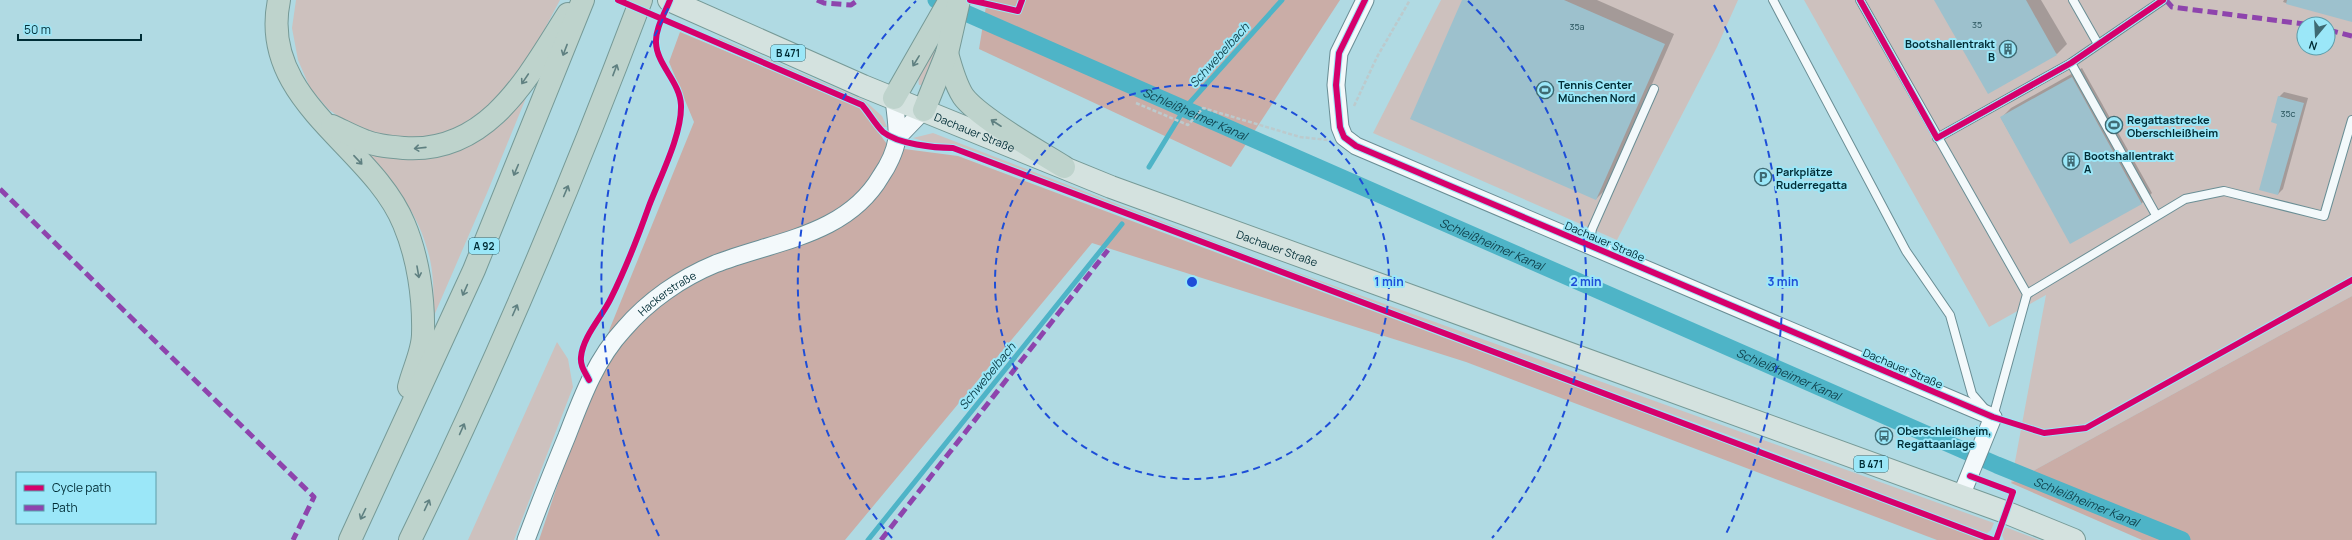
<svg xmlns="http://www.w3.org/2000/svg" width="2352" height="540" font-family="Manrope,sans-serif">
	<style>
		.green { fill: #cdc1be; fill-rule: evenodd }
		.forest { fill: #caada7 }
		.shadow { fill: #0003 }
		.lines { fill: none; stroke-linecap: round; stroke-linejoin: round }
		.stream { stroke: #4eb4c7; stroke-width: 5 }
		.canal { stroke: #4eb4c7; stroke-width: 17 }
		.building { fill: #9dc1cd }
		.lane-casing { stroke: #6a8e95; stroke-width: 10 }
		.street-casing { stroke: #6a8e95; stroke-width: 19 }
		.primary-casing { stroke: #769a97; stroke-width: 24 }
		.highway-casing { stroke: #769a97; stroke-width: 24 }
		.path { stroke: #bccacd; stroke-width: 2.5; stroke-dasharray: 4 2; stroke-linecap: butt }
		.lane { stroke: #f3f9fb; stroke-width: 8 }
		.street { stroke: #f3f9fb; stroke-width: 17 }
		.primary { stroke: #d4e2df; stroke-width: 22 }
		.highway { stroke: #bed3cc; stroke-width: 22 }
		.quiet { stroke: #8e44ad; stroke-width: 5; stroke-dasharray: 10 5; stroke-linecap: butt }
		.cycleway-casing { stroke: #9be7f8; stroke-width: 8 }
		.cycleway { stroke: #d6006c; stroke-width: 6 }
		.oneway { stroke: #5f8081 }
		.ring { fill: none; stroke: #1d4ed8; stroke-width: 2; stroke-dasharray: 7 5 }
		.labels { text-anchor: middle; dominant-baseline: central; stroke-width: 4; stroke-linejoin: round; paint-order: stroke }
		.number-label { font-size: 9px; fill: #29545d }
		.shield { fill: #9be7f8; stroke: #2e6570; stroke-width: 1 }
		.shield-label { font-size: 10px; font-weight: bold; fill: #002d36 }
		.poi-label { font-size: 11px; font-weight: bold; fill: #002d36; stroke: #9be7f8; text-anchor: start }
		.street-label { font-size: 11px; fill: #002d36; stroke: #9be7f8 }
		.water-label { font-size: 12px; font-style: italic; fill: #114550; stroke: #9be7f8 }
		.centre { fill: #1d4ed8; stroke: #9be7f8; stroke-width: 2 }
		.ring-label { font-size: 12px; text-anchor: middle; font-weight: bold; fill: #1d4ed8; stroke: #9be7f8; stroke-width: 4; stroke-linejoin: round; paint-order: stroke }
	</style>
	<rect width="100%" height="100%" fill="#b0dae3"/>
	<g class="green">
		<polygon points="296,0 560,0 533,51 507,92 458,130 426,139 401,140 352,126 328,109 310,88 298,60 292,28"/>
		<polygon points="1441,0 1738,0 1717,47 1617,240 1373,133"/>
		<path d="M1804,0h548v296l-341,187 35,-188 -57,32zM2304,24h24v24h-24z"/>
		<polygon points="719,38 864,100 882,116 887,127 883,127 870,109 864,104 717,40"/>
		<path d="M942,38l-19,47h-4c-3,-14 13,-33 20,-45z"/>
		<path d="M526,98l-39,95 -54,125c0,-12 1,-24 0,-36 -3,-53 -35,-100 -74,-133h101l23,-12 19,-13z"/>
		<polygon points="933,133 1265,261 1994,523 1991,530 1986,534 1734,437 1306,279 965,148 930,143 913,138"/>
		<polygon points="557,342 568,359 573,387 514,540 468,540"/>
		<polygon points="2005,527 2039,540 2004,540 2002,535"/>
	</g>
	<g class="forest">
		<polygon points="987,0 1340,0 1231,167 979,49"/>
		<polygon points="680,32 861,108 889,147 958,156 1986,540 1937,540 1466,362 1092,243 845,540 539,540 610,328 694,122 669,62"/>
		<polygon points="2352,296 2352,540 2142,540 2011,483"/>
	</g>
	<g class="shadow">
		<polygon points="1463,0 1597,0 1674,34 1606,189 1596,199"/>
		<polygon points="1935,0 2041,0 2067,44 2057,54"/>
		<polygon points="2284,0 2352,0 2352,21 2283,2"/>
		<polygon points="2082,68 2152,193 2142,203 2071,242 2001,118 2011,108"/>
		<polygon points="2284,92 2308,98 2283,189 2278,194 2279,97"/>
	</g>
	<g class="lines">
		<g class="stream">
			<polyline points="1149,167 1185,108 1282,0"/>
			<polyline points="868,540 1122,224"/>
		</g>
		<path class="canal" id="s1" d="M936,0l1061,465 185,75"/>
	</g>
	<g class="building">
		<polygon points="1462,0 1564,0 1665,44 1596,200 1410,119"/>
		<polygon points="1934,0 2026,0 2057,55 1988,94"/>
		<polygon points="2287,0 2352,0 2352,22 2286,4"/>
		<polygon points="2072,77 2142,204 2070,244 2000,117"/>
		<polygon points="2278,96 2304,103 2278,195 2259,190 2277,124 2271,122"/>
	</g>
	<g class="lines">
		<defs>
			<g id="lane">
				<polyline points="1773,0 1906,251 1950,315 1972,394 1985,409"/>
				<polyline points="1860,0 2027,294 1993,417"/>
				<polyline points="2073,0 2098,44"/>
				<polyline points="2071,63 2156,215"/>
				<polyline points="1937,138 2071,63 2163,0"/>
				<polyline points="1589,245 1592,229 1654,89"/>
				<polyline points="2027,294 2185,199 2224,191 2324,216 2352,120"/>
			</g>
			<g id="street">
				<polyline points="1365,0 1339,53 1336,85 1340,127 1344,137 1356,146 1993,417 1961,496"/>
				<polyline points="897,138 924,110"/>
				<path id="s2" d="M526,540c13,-35 27,-70 41,-104 15,-39 29,-77 57,-107 24,-28 57,-51 91,-65 58,-23 131,-28 166,-88 7,-10 14,-25 16,-37 1,-13 -2,-28 -3,-41"/>
			</g>
			<g id="primary">
				<path id="s3" d="M669,0l194,86 248,101 894,325 69,28"/>
			</g>
			<g id="highway">
				<path d="M279,0c-21,101 93,145 125,224 14,33 20,74 19,110 0,17 -10,36 -14,53"/>
				<path d="M947,53c4,15 8,30 16,43 15,21 77,56 101,71"/>
				<polyline points="894,98 950,0"/>
				<polyline points="924,110 947,53 959,0"/>
				<path d="M332,126c11,5 22,11 33,15 12,5 26,6 39,7 85,6 125,-73 164,-134"/>
				<polyline points="350,540 474,270 583,0"/>
				<path d="M410,540c86,-176 162,-357 231,-540"/>
			</g>
		</defs>
		<use href="#lane" class="lane-casing"/>
		<use href="#street" class="street-casing"/>
		<use href="#primary" class="primary-casing"/>
		<use href="#highway" class="highway-casing"/>
		<g class="path">
			<polyline points="1136,103 1188,125 1203,108 1300,137 1328,140"/>
			<polyline points="1354,106 1377,57 1410,0"/>
		</g>
		<use href="#lane" class="lane"/>
		<use href="#street" class="street"/>
		<use href="#primary" class="primary"/>
		<use href="#highway" class="highway"/>
		<g class="quiet">
			<polyline points="817,0 824,3 851,5 858,0"/>
			<polyline points="2166,0 2172,7 2304,24"/>
			<polyline points="2328,30 2352,36"/>
			<polyline points="0,189 314,497 293,540"/>
			<polyline points="881,540 1108,250"/>
		</g>
		<defs>
			<g id="cycleway">
				<path d="M618,0l244,105c7,8 13,19 21,27 15,12 51,16 70,16l1040,392"/>
				<polyline points="970,0 1018,11 1022,0"/>
				<polyline points="1365,0 1339,53 1336,85 1340,127 1344,137 1356,146 1993,417 2044,433 2086,428 2352,280"/>
				<polyline points="1860,0 1937,138 2071,63 2163,0"/>
				<path d="M589,380c-4,-8 -9,-14 -8,-23 2,-21 21,-40 30,-59 15,-30 27,-61 38,-92 11,-29 33,-71 32,-101 -1,-23 -24,-40 -25,-62 -1,-14 9,-30 14,-43"/>
				<polyline points="1970,476 2013,492 1996,540"/>
			</g>
		</defs>
		<use href="#cycleway" class="cycleway-casing"/>
		<use href="#cycleway" class="cycleway"/>
	</g>
	<defs><path id="oneway-shaft" d="M-6 0H5M1.5-3L5.5 0L1.5 3" fill="none" stroke-width="1.6" stroke-linecap="round" stroke-linejoin="round"/></defs>
	<g class="oneway">
		<use href="#oneway-shaft" transform="translate(565 50) rotate(111)"/>
		<use href="#oneway-shaft" transform="translate(916 61) rotate(122)"/>
		<use href="#oneway-shaft" transform="translate(615 70) rotate(-69)"/>
		<use href="#oneway-shaft" transform="translate(525 79) rotate(124)"/>
		<use href="#oneway-shaft" transform="translate(996 123) rotate(-147)"/>
		<use href="#oneway-shaft" transform="translate(420 148) rotate(174)"/>
		<use href="#oneway-shaft" transform="translate(358 160) rotate(47)"/>
		<use href="#oneway-shaft" transform="translate(516 170) rotate(113)"/>
		<use href="#oneway-shaft" transform="translate(566 191) rotate(-67)"/>
		<use href="#oneway-shaft" transform="translate(418 272) rotate(80)"/>
		<use href="#oneway-shaft" transform="translate(465 290) rotate(114)"/>
		<use href="#oneway-shaft" transform="translate(515 310) rotate(-66)"/>
		<use href="#oneway-shaft" transform="translate(462 429) rotate(-66)"/>
		<use href="#oneway-shaft" transform="translate(427 505) rotate(-65)"/>
		<use href="#oneway-shaft" transform="translate(363 514) rotate(116)"/>
	</g>
	<g class="ring">
		<circle cx="1192" cy="282" r="197"/>
		<path d="M892 538A394 394 0 0 1 916 1M1468 1A394 394 0 0 1 1492 538"/>
		<path d="M659 536A591 591 0 0 1 670 5M1714 5A591 591 0 0 1 1725 536"/>
	</g>
	<defs>
		<symbol id="building-ring" viewBox="-11 -11 22 22"><circle r="9.5" fill="#9be7f8" stroke="#3e6a73" stroke-width="1.5"/><path d="M-4-6H4V6H1V3H-1V6H-4ZM-2.5-4.3h1.7v1.8h-1.7ZM.8-4.3h1.7v1.8H.8ZM-2.5-1h1.7V.8h-1.7ZM.8-1h1.7V.8H.8Z" fill="#3e6a73"/></symbol>
		<symbol id="stadium-ring" viewBox="-11 -11 22 22"><circle r="9.5" fill="#9be7f8" stroke="#3e6a73" stroke-width="1.5"/><path d="M0-5a6.5 5 0 1 0 0 10a6.5 5 0 1 0 0-10ZM-3.5-1.8h7v3.6h-7Z" fill="#3e6a73"/></symbol>
		<symbol id="parking-ring" viewBox="-11 -11 22 22"><circle r="9.5" fill="#9be7f8" stroke="#3e6a73" stroke-width="1.5"/><path d="M-3.5-5.5H1a3.5 3.5 0 0 1 0 7H-1V5.5H-3.5ZM-1-3.4V-.6H.8a1.4 1.4 0 0 0 0-2.8Z" fill="#3e6a73"/></symbol>
		<symbol id="bus-ring" viewBox="-11 -11 22 22"><circle r="9.5" fill="#9be7f8" stroke="#3e6a73" stroke-width="1.5"/><path d="M-5-6H5V4H4V6H2V4H-2V6H-4V4H-5ZM-3.5-4V0h7V-4ZM-3.5 1.2v1.5H-2V1.2ZM2 1.2v1.5H3.5V1.2Z" fill="#3e6a73"/></symbol>
	</defs>
	<g fill-rule="evenodd">
		<use href="#building-ring" x="1998" y="39" width="20" height="20"/>
		<use href="#stadium-ring" x="1535" y="80" width="20" height="20"/>
		<use href="#stadium-ring" x="2104" y="115" width="20" height="20"/>
		<use href="#building-ring" x="2061" y="151" width="20" height="20"/>
		<use href="#parking-ring" x="1753" y="167" width="20" height="20"/>
		<use href="#bus-ring" x="1874" y="426" width="20" height="20"/>
	</g>
	<g class="labels">
		<g class="number-label">
			<text x="1977" y="24">35</text>
			<text x="1577" y="26">35a</text>
			<text x="2288" y="113">35c</text>
		</g>
		<g class="shield">
			<rect x="771" y="45" width="34" height="16" rx="3"/>
			<rect x="469" y="238" width="30" height="16" rx="3"/>
			<rect x="1854" y="456" width="34" height="16" rx="3"/>
		</g>
		<g class="shield-label">
			<text x="788" y="53">B 471</text>
			<text x="484" y="246">A 92</text>
			<text x="1871" y="464">B 471</text>
		</g>
		<g class="poi-label">
			<text x="1995" y="43" text-anchor="end">Bootshallentrakt<tspan x="1995" dy="13">B</tspan></text>
			<text x="1558" y="84">Tennis Center<tspan x="1558" dy="13">München Nord</tspan></text>
			<text x="2127" y="119">Regattastrecke<tspan x="2127" dy="13">Oberschleißheim</tspan></text>
			<text x="2084" y="155">Bootshallentrakt<tspan x="2084" dy="13">A</tspan></text>
			<text x="1776" y="171">Parkplätze<tspan x="1776" dy="13">Ruderregatta</tspan></text>
			<text x="1897" y="430">Oberschleißheim,<tspan x="1897" dy="13">Regattaanlage</tspan></text>
		</g>
		<g class="street-label">
			<text stroke="none"><textPath href="#s3" startOffset="333">Dachauer Straße</textPath></text>
			<text transform="translate(1605 241) rotate(23)">Dachauer Straße</text>
			<text stroke="none"><textPath href="#s3" startOffset="657">Dachauer Straße</textPath></text>
			<text stroke="none"><textPath href="#s2" startOffset="290">Hackerstraße</textPath></text>
			<text transform="translate(1903 368) rotate(23)">Dachauer Straße</text>
		</g>
		<g class="water-label">
			<text transform="translate(1219 55) rotate(-48)">Schwebelbach</text>
			<text stroke="none"><textPath href="#s1" startOffset="283">Schleißheimer Kanal</textPath></text>
			<text stroke="none"><textPath href="#s1" startOffset="607">Schleißheimer Kanal</textPath></text>
			<text stroke="none"><textPath href="#s1" startOffset="931">Schleißheimer Kanal</textPath></text>
			<text transform="translate(987 376) rotate(-51)">Schwebelbach</text>
			<text stroke="none"><textPath href="#s1" startOffset="1255">Schleißheimer Kanal</textPath></text>
		</g>
	</g>
	<circle cx="1192" cy="282" r="6" class="centre"/>
	<g class="ring-label">
		<text x="1389" y="286">1 min</text>
		<text x="1586" y="286">2 min</text>
		<text x="1783" y="286">3 min</text>
	</g>
	<rect x="16" y="472" width="140" height="52" fill="#9be7f8" stroke="#5d9daa"/>
	<rect x="24" y="485" width="20" height="6" fill="#d6006c" stroke="#5d9daa"/>
	<text x="52" y="492" font-size="12" fill="#002d36">Cycle path</text>
	<rect x="24" y="505" width="20" height="6" fill="#8e44ad" stroke="#5d9daa"/>
	<text x="52" y="512" font-size="12" fill="#002d36">Path</text>
	<g transform="translate(2316 36) rotate(198)"><circle r="19" fill="#9be7f8" stroke="#5d9daa"/>
	<path d="M0-3L7 15L0 10L-7 15Z" fill="#3e6a73"/>
	<text y="-6" font-size="11" font-weight="bold" text-anchor="middle" fill="#002d36">N</text>
	</g>
	<path d="M18 34v6h123v-6" fill="none" stroke="#002d36" stroke-width="2"/>
	<text x="24" y="34" font-size="12" fill="#002d36" stroke="#9be7f8" stroke-width="3" paint-order="stroke">50 m</text>
</svg>
